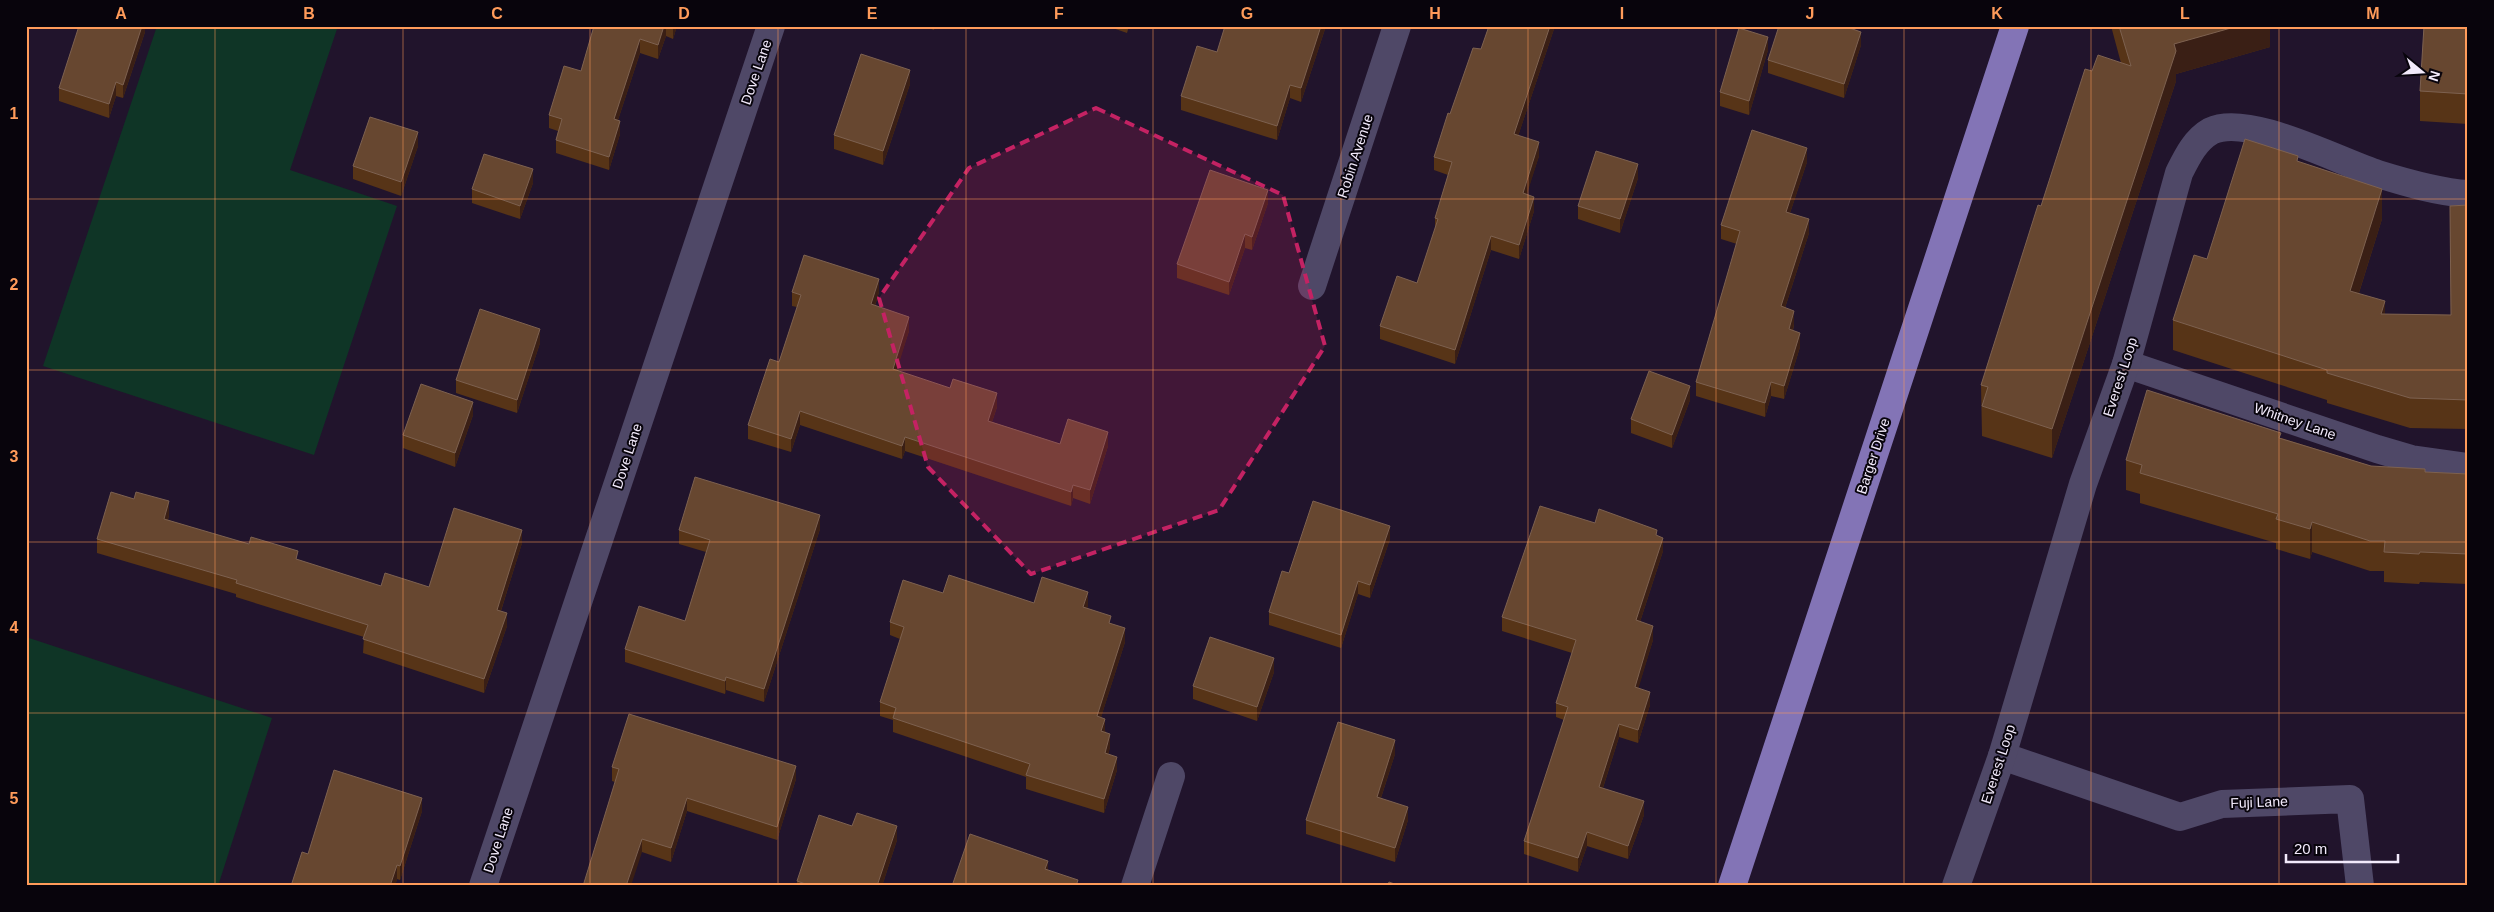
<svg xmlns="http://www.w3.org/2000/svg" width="2494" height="912" font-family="Helvetica,sans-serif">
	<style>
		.green { fill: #0f3526 }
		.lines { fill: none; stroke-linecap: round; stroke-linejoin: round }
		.minor { stroke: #4f4867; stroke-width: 28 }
		.major { stroke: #8374b6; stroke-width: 28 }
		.wall { fill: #573417 }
		.shaded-wall { fill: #3a1f15 }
		.building { fill: #674730; stroke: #7d6150 }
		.marked { fill: #c42263; fill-opacity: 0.2; stroke: #c42263; stroke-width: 4; stroke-dasharray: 10 6; stroke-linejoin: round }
		.grid { fill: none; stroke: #ff9b5a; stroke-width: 1; stroke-opacity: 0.55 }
		.labels { text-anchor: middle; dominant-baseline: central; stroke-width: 4; stroke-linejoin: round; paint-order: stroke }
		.street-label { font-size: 14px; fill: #f2eafb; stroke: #08040c }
		.neatline { fill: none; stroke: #ff9b5a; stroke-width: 2 }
		.grid-label { font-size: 16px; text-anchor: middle; font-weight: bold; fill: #ff9b5a }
	</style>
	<rect width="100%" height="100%" fill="#21142c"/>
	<g class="green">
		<polygon points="157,26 338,26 290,170 397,206 314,455 43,366"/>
		<polygon points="26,637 272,718 218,886 26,886"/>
	</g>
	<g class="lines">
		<g class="minor">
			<polyline points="1312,286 1397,26"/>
			<polyline points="2126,364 2377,449 2411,459 2468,467"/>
			<polyline points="2002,756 2180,817 2222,804 2350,799 2360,886"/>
			<polyline points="483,886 771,26"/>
			<polyline points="1135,886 1171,776"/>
			<path d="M1956,886l46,-130 81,-272 43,-120 53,-191c8,-16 16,-33 32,-42 37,-18 129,31 167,43 29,9 60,18 90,20"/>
		</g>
		<polyline class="major" points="1732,886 2015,26"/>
	</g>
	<g class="wall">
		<polygon points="145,26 145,32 123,98 116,96 109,118 59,101 59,88"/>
		<polygon points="594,26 677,26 673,39 666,36 658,59 640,53 618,120 620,134 609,170 556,153 556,140 558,131 549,128 549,115 581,71"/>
		<polygon points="923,26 935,26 934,30"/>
		<polygon points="1107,26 1129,26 1127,33"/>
		<polygon points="1326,26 1301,102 1290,98 1277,140 1181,110 1181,96 1217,52"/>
		<polygon points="1489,26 1555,26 1518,136 1539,156 1526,195 1534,211 1519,259 1491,250 1455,364 1380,339 1380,326 1417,283 1435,230 1435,218 1448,175 1434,170 1434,157 1450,114 1481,49"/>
		<polygon points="2111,26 2270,26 2270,47 2176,74 2176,81 2052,458 1982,436 1981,385 2041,206 2092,71 2121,63"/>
		<polygon points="2468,26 2468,124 2420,121 2420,91"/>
		<polygon points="1861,45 1844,98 1768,73 1768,60"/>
		<polygon points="1768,50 1749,115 1720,106 1720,92"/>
		<polygon points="910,84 883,165 834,149 834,135"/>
		<polygon points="418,146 401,196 353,179 353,166"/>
		<polygon points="1807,162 1790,213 1809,233 1785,308 1794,324 1793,331 1800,347 1784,399 1771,396 1765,417 1696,396 1696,382 1737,244 1721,239 1721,225"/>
		<polygon points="2298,162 2382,219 2359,293 2385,314 2451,315 2450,206 2468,205 2468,429 2410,428 2327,403 2327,400 2173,350 2173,320 2207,259"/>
		<polygon points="1638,178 1620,233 1578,219 1578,206"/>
		<polygon points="533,183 520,219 472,203 472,189"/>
		<polygon points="1268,203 1252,250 1245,248 1229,295 1177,278 1177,264"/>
		<polygon points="792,292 879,292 875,306 909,331 896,370 997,407 992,422 1060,444 1108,446 1090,504 1073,498 1071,506 905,451 902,459 800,425 791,452 748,439 748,425 779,362 797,307 792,306"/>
		<polygon points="540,343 517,413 456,393 456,380"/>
		<polygon points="1690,400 1672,448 1631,433 1631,419"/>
		<polygon points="473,415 455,467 403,448 403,435"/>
		<polygon points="2281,438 2371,466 2425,472 2468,474 2468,584 2420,582 2419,584 2384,582 2384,571 2370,571 2312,552 2310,559 2276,549 2276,543 2140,503 2140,494 2126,490 2126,460"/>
		<polygon points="169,515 168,520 381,586 429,587 522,543 501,611 507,626 484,693 363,653 364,637 236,597 236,594 97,553 97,539"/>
		<polygon points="1595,523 1657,536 1663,551 1640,622 1653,640 1638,688 1650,705 1638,743 1619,737 1603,788 1644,815 1628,859 1587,846 1578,872 1524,854 1524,841 1564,720 1556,717 1556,703 1572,653 1502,631 1502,617"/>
		<polygon points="820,529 764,702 726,690 725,694 625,662 625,649 685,621 706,552 679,544 679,530"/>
		<polygon points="1390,539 1370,598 1358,594 1341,648 1269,625 1269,612 1289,573"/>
		<polygon points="943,593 1034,603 1088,606 1087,608 1111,624 1125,642 1101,717 1110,747 1108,755 1117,770 1104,813 1026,789 1026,777 893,732 893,720 880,716 880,702 900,639 890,635 890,622"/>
		<polygon points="1274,672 1257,721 1193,699 1193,686"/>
		<polygon points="1395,754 1381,798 1408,820 1395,862 1306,834 1306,820"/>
		<polygon points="612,767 796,779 777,840 687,811 671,862 642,852 615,782 612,781"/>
		<polygon points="422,811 400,880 397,879 395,886 291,886 308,854"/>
		<polygon points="897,840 882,886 797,886 797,881"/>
	</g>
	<g class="shaded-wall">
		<polygon points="142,26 145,26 145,32 123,98 123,85"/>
		<polygon points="664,26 666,26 666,36 658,59 658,45"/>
		<polygon points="673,26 677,26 673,39"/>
		<polygon points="1321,26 1326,26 1301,102 1301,88"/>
		<polygon points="1550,26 1555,26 1514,148 1514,134"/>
		<polygon points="2238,26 2270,26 2270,47 2176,74 2176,81 2052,458 2052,429 2174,44"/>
		<polygon points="1861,32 1861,45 1844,98 1844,84"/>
		<polygon points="1768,37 1768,50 1749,115 1749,101"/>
		<polygon points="640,39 640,53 614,132 614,119"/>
		<polygon points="910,70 910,84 883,165 883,151"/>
		<polygon points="116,82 116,96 109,118 109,104"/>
		<polygon points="1290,85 1290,98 1277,140 1277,126"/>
		<polygon points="620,121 620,134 609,170 609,157"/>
		<polygon points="418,132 418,146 401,196 401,182"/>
		<polygon points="1539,142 1539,156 1523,207 1523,193"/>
		<polygon points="1807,148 1807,162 1786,225 1786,212"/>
		<polygon points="1638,164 1638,178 1620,233 1620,219"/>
		<polygon points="533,169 533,183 520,219 520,206"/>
		<polygon points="2382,189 2382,219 2350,321 2350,291"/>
		<polygon points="1268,190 1268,203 1252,250 1252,237"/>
		<polygon points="1534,197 1534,211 1519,259 1519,245"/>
		<polygon points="1809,219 1809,233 1781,320 1781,306"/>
		<polygon points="1245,234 1245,248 1229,295 1229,282"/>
		<polygon points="1491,236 1491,250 1455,364 1455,350"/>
		<polygon points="879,279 879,292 871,318 871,304"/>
		<polygon points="2385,301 2385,331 2381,314"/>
		<polygon points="1794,311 1794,324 1789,343 1789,329"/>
		<polygon points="909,317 909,331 893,383 893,369"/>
		<polygon points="540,329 540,343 517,413 517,400"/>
		<polygon points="1800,333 1800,347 1784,399 1784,386"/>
		<polygon points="1771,382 1771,396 1765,417 1765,403"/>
		<polygon points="1690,386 1690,400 1672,448 1672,435"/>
		<polygon points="997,393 997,407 988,434 988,421"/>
		<polygon points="473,402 473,415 455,467 455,453"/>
		<polygon points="800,411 800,425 791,452 791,439"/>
		<polygon points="1108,432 1108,446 1090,504 1090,490"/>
		<polygon points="905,437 905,451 902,459 902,446"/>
		<polygon points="1073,485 1073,498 1071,506 1071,492"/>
		<polygon points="169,501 169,515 164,532 164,519"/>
		<polygon points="820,515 820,529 764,702 764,689"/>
		<polygon points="2312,522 2312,552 2310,559 2310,529"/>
		<polygon points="1390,526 1390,539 1370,598 1370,585"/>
		<polygon points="522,530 522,543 497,623 497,610"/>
		<polygon points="1663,538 1663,551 1636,634 1636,620"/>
		<polygon points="1358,581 1358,594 1341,648 1341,635"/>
		<polygon points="1088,592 1088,606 1083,621 1083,607"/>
		<polygon points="507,613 507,626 484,693 484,679"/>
		<polygon points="1653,626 1653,640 1635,700 1635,687"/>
		<polygon points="1125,628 1125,642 1097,730 1097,716"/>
		<polygon points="1274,658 1274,672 1257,721 1257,707"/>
		<polygon points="726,677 726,690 725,694 725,681"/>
		<polygon points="1650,692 1650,705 1638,743 1638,730"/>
		<polygon points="1105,719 1105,732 1101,731"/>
		<polygon points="1619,724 1619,737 1599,800 1599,787"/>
		<polygon points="1110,734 1110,747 1105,767 1105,753"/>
		<polygon points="1395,740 1395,754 1377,810 1377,797"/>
		<polygon points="1117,757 1117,770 1104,813 1104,799"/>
		<polygon points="796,766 796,779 777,840 777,827"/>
		<polygon points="422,798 422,811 400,880 400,866"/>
		<polygon points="687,798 687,811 671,862 671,848"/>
		<polygon points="1644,801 1644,815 1628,859 1628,846"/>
		<polygon points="1408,807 1408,820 1395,862 1395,848"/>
		<polygon points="897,826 897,840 882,886 877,886"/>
		<polygon points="1587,832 1587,846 1578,872 1578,858"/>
		<polygon points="642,839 642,852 631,886 626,886"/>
		<polygon points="1048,861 1048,874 1045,869"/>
		<polygon points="397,865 397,879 395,886 390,886"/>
	</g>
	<g class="building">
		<polygon points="79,26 142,26 123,85 116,82 109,104 59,88"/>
		<polygon points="594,26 664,26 658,45 640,39 614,119 620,121 609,157 556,140 562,119 549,115 564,66 581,71"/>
		<polygon points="1225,26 1321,26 1301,88 1290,85 1277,126 1181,96 1197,46 1217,52"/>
		<polygon points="1489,26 1550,26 1514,134 1539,142 1523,193 1534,197 1519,245 1491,236 1455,350 1380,326 1397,276 1417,283 1438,219 1435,218 1452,162 1434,157 1448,113 1450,114 1473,48 1481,49"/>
		<polygon points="1779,26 1844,26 1861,32 1844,84 1768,60"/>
		<polygon points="2119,26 2238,26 2174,44 2176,51 2052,429 1982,406 1988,387 1981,385 2038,205 2041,206 2085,69 2092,71 2098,55 2131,66"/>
		<polygon points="2424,26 2468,26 2468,94 2420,91"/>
		<polygon points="1739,28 1768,37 1749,101 1720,92"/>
		<polygon points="861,54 910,70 883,151 834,135"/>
		<polygon points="370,117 418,132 401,182 353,166"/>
		<polygon points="1752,130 1807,148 1786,212 1809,219 1781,306 1794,311 1789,329 1800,333 1784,386 1771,382 1765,403 1696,382 1740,231 1721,225"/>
		<polygon points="2245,139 2298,156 2297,161 2382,189 2350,291 2385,301 2381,314 2451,315 2450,206 2468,205 2468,400 2410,398 2327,373 2327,370 2173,320 2194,255 2207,259"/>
		<polygon points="1596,151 1638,164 1620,219 1578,206"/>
		<polygon points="484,154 533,169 520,206 472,189"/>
		<polygon points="1210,170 1268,190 1252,237 1245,234 1229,282 1177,264"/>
		<polygon points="804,255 879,279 871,304 909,317 893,369 950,388 953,379 997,393 988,421 1060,444 1068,419 1108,432 1090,490 1073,485 1071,492 905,437 902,446 800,411 791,439 748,425 770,359 779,362 801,295 792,292"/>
		<polygon points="480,309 540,329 517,400 456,380"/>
		<polygon points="1649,371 1690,386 1672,435 1631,419"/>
		<polygon points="421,384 473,402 455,453 403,435"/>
		<polygon points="2147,390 2281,433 2279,438 2371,466 2425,469 2425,472 2468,474 2468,554 2420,552 2419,554 2384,552 2385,541 2370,541 2312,522 2310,529 2276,519 2278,514 2140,473 2142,465 2126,460"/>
		<polygon points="695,477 820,515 764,689 726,677 725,681 625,649 639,606 685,621 710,540 679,530"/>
		<polygon points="111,492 134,499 136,492 169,501 164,519 249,544 251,537 298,551 296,559 381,586 385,573 429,587 454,508 522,530 497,610 507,613 484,679 363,639 368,625 236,583 237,580 97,539"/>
		<polygon points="1313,501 1390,526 1370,585 1358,581 1341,635 1269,612 1282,571 1289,573"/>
		<polygon points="1540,506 1595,523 1599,509 1657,530 1656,535 1663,538 1636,620 1653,626 1635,687 1650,692 1638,730 1619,724 1599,787 1644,801 1628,846 1587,832 1578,858 1524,841 1568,707 1556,703 1576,640 1502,617"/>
		<polygon points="949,575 1034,603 1042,577 1088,592 1083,607 1111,616 1109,623 1125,628 1097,716 1105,719 1101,731 1110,734 1105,753 1117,757 1104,799 1026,775 1030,764 893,718 896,708 880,702 904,627 890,622 903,580 943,593"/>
		<polygon points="1210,637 1274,658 1257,707 1193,686"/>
		<polygon points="629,714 796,766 777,827 687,798 671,848 642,839 626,886 583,886 619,769 612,767"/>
		<polygon points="1338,722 1395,740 1377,797 1408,807 1395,848 1306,820"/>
		<polygon points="334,770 422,798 400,866 397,865 390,886 291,886 302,852 308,854"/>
		<polygon points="857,813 897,826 877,886 811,886 797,881 819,815 852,826"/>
		<polygon points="970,834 1048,861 1045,869 1078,880 1076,886 952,886"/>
		<polygon points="1389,882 1400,886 1387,886"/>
	</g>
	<path class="marked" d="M1096,108l187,87 42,151 -106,164 -188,64 -103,-107 -49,-169 90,-130z"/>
	<path class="grid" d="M215,26v860M403,26v860M590,26v860M778,26v860M966,26v860M1153,26v860M1341,26v860M1528,26v860M1716,26v860M1904,26v860M2091,26v860M2279,26v860M26,199h2442M26,370h2442M26,542h2442M26,713h2442"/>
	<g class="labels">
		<g class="street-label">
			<text transform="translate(756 72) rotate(-71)">Dove Lane</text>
			<text transform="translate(1355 156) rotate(-72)">Robin Avenue</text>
			<text transform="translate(2120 377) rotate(-72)">Everest Loop</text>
			<text transform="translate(2295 421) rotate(19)">Whitney Lane</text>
			<text transform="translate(627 456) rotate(-72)">Dove Lane</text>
			<text transform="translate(1873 456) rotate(-72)">Barger Drive</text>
			<text transform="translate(1998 764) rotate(-72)">Everest Loop</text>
			<text transform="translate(2259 802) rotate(-2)">Fuji Lane</text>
			<text transform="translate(498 840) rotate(-72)">Dove Lane</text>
		</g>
	</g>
	<rect width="2494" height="912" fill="none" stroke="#08040c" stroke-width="55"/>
	<g transform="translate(2422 72) rotate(108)" stroke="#08040c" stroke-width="4" paint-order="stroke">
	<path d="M0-4L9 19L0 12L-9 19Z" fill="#f2eafb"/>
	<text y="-8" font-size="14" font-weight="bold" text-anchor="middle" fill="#f2eafb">N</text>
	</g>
	<path d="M2286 854v8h112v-8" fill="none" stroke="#f2eafb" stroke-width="2.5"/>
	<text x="2294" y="854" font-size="15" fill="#f2eafb" stroke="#08040c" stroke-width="4" paint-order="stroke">20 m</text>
	<rect x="28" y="28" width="2438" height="856" class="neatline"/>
	<g class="grid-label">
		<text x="121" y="19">A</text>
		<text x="309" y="19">B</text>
		<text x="497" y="19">C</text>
		<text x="684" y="19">D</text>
		<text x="872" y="19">E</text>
		<text x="1059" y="19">F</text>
		<text x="1247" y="19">G</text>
		<text x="1435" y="19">H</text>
		<text x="1622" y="19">I</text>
		<text x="1810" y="19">J</text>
		<text x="1997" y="19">K</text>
		<text x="2185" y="19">L</text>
		<text x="2373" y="19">M</text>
		<text x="14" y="119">1</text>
		<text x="14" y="290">2</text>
		<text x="14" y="462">3</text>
		<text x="14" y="633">4</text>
		<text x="14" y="804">5</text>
	</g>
</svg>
